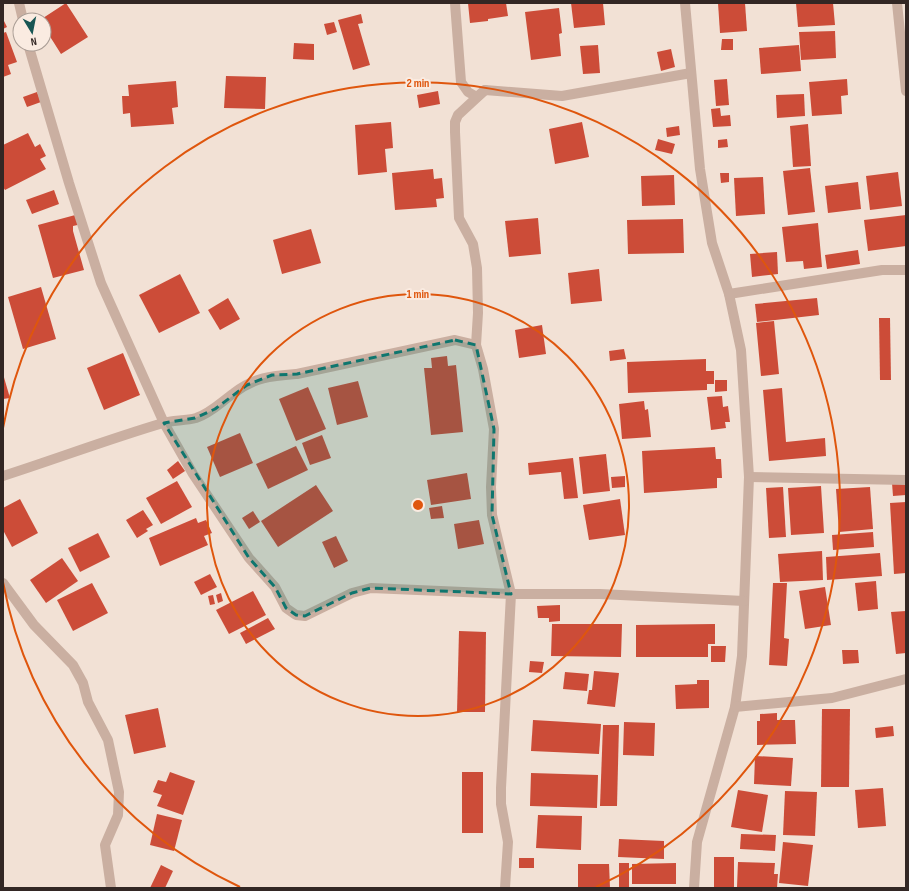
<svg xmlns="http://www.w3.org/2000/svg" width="909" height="891" font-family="'Sofia Sans Condensed',sans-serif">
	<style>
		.building { fill: #cc4c38 }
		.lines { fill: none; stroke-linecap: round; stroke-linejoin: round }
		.street { stroke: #caafa1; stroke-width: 10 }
		.marked { fill: #0f766e; fill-opacity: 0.2; stroke: #0f766e; stroke-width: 3; stroke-dasharray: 8 5; stroke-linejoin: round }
		.ring { fill: none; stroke: #df560d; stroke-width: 2 }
		.centre { fill: #df560d; stroke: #faebe1; stroke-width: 2 }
		.ring-label { font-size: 12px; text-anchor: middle; font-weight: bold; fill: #df560d; stroke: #faebe1; stroke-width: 4; stroke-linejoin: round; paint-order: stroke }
	</style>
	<rect width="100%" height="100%" fill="#f2e1d5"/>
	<g class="building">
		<polygon points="66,3 88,37 61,54 44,27 44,20 40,20"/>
		<polygon points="468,3 506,3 508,16 488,19 488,21 470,23"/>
		<polygon points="571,3 603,3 605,25 574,28"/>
		<polygon points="718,3 745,3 747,31 720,33"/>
		<polygon points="796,3 833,3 835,25 798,27"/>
		<polygon points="559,8 562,33 559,34 561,56 531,60 525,12"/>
		<polygon points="361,14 363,23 358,24 370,65 353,70 338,20"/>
		<polygon points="3,19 7,27 3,29"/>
		<polygon points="334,22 337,32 327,35 324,24"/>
		<polygon points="835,31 836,58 801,60 799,32"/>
		<polygon points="6,32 17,62 8,65 11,74 3,77 3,33"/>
		<polygon points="722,39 733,39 733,50 721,50"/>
		<polygon points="294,43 314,44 314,60 293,59"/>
		<polygon points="598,45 600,73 583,74 580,46"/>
		<polygon points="799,45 801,71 761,74 759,48"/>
		<polygon points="671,49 675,67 661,71 657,52"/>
		<polygon points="226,76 266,77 265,109 224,108"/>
		<polygon points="727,79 729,105 716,106 714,80"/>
		<polygon points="847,79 848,95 841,96 842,114 812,116 809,82"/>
		<polygon points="176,81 178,107 172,108 174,124 131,127 130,113 123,114 122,96 129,96 128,85"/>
		<polygon points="438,91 440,104 419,108 417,95"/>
		<polygon points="37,92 41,102 27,107 23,97"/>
		<polygon points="804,94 805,116 777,118 776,95"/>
		<polygon points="720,108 721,116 730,115 731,126 713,127 711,109"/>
		<polygon points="391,122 393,148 385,149 387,172 358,175 355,125"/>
		<polygon points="582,122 589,157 555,164 549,129"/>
		<polygon points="808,124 811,166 793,167 790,126"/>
		<polygon points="679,126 680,135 667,137 666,128"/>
		<polygon points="28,133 35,147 40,144 46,156 40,159 46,169 5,190 3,187 3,145"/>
		<polygon points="658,139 675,144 672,154 655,150"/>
		<polygon points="727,139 728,147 718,148 718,140"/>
		<polygon points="810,168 815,212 788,215 783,171"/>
		<polygon points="433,169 434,179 442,178 444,198 436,199 437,207 395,210 392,173"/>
		<polygon points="898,172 902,206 870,210 866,176"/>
		<polygon points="720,173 729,173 729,182 721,183"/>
		<polygon points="674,175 675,205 642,206 641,176"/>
		<polygon points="763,177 765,214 736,216 734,178"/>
		<polygon points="858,182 861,209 828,213 825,186"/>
		<polygon points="54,190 59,204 32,214 26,200"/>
		<polygon points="79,214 82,224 73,226 73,231 84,270 53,278 38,225"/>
		<polygon points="906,215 906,246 868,251 864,220"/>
		<polygon points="538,218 541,254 509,257 505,221"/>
		<polygon points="683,219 684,253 628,254 627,220"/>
		<polygon points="818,223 822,267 804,269 803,261 786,262 782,227"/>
		<polygon points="311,229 321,263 282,274 273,240"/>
		<polygon points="858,250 860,264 827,269 825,255"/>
		<polygon points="777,252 778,274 752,277 750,254"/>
		<polygon points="599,269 602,301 571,304 568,273"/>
		<polygon points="180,274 200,313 159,333 139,295"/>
		<polygon points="41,287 56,339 23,349 8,297"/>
		<polygon points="228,298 240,319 220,330 208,310"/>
		<polygon points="817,298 819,315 757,322 755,304"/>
		<polygon points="879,318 890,318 891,380 880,380"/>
		<polygon points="774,321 779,374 761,376 756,323"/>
		<polygon points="542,325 546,354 519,358 515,330"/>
		<polygon points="624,349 626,359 610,361 609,351"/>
		<polygon points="123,353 140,395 104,410 87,368"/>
		<polygon points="447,356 448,366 456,365 463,432 431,435 424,368 432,368 431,358"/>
		<polygon points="706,359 706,371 714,371 714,384 707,384 707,390 628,393 627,362"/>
		<polygon points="3,374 10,398 3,399"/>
		<polygon points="715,380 727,380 727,391 715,392"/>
		<polygon points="358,381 368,417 337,425 328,388"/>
		<polygon points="308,387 326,429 296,441 279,399"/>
		<polygon points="782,388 786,442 825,438 826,456 769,461 763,390"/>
		<polygon points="722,396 723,407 728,406 730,422 725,422 726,428 711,430 707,397"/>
		<polygon points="644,401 645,410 648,409 651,437 622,439 619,404"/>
		<polygon points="240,433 253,463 220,477 207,447"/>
		<polygon points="322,435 331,458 310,465 302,443"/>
		<polygon points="296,446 308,470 268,489 256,464"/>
		<polygon points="715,447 716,459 721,459 722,478 717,478 717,488 644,493 642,451"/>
		<polygon points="606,454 610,491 583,494 579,457"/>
		<polygon points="573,458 578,498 564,499 561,472 529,475 528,463"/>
		<polygon points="178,461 185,471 173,479 167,470"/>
		<polygon points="467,473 471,499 431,505 427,480"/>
		<polygon points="625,476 625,487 612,488 611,477"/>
		<polygon points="177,481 192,507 161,524 146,498"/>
		<polygon points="906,482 906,495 893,496 892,483"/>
		<polygon points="316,485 333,511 278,547 261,521"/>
		<polygon points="821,486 824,533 791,535 788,488"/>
		<polygon points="783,487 786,537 769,538 766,488"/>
		<polygon points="870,487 873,529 839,532 836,489"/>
		<polygon points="20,499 38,533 12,547 3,530 3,508"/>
		<polygon points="620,499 625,535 589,540 583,505"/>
		<polygon points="906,502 906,573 894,574 890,503"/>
		<polygon points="442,506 444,518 431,519 429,508"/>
		<polygon points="143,510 153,525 146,529 148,531 137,538 126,520"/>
		<polygon points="253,511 260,522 249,529 242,518"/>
		<polygon points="196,518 198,523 206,520 212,533 204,536 208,545 160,566 149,538"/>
		<polygon points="479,520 484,544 458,549 454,524"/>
		<polygon points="873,532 874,547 833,550 832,535"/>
		<polygon points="98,533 110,557 80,572 68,548"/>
		<polygon points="336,536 348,561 334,568 322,542"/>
		<polygon points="822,551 823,580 780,582 778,554"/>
		<polygon points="880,553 882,576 827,580 826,557"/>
		<polygon points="62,558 78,581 46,603 30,580"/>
		<polygon points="210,574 217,587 201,595 194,582"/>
		<polygon points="876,581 878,609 858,611 855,583"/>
		<polygon points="92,583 108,613 73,631 57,600"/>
		<polygon points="773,583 787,583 784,638 789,639 787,666 769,665"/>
		<polygon points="825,587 831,625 805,629 799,591"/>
		<polygon points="253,591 266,615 229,634 216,610"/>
		<polygon points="221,593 223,601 218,603 216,595"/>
		<polygon points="213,595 215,604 210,605 208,596"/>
		<polygon points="560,605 560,621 549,622 549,618 538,618 537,606"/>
		<polygon points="906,611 906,653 896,654 891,612"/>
		<polygon points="268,618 275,629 246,644 240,633"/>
		<polygon points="552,624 622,624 621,657 551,656"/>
		<polygon points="715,624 715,644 708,644 708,657 636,657 636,625"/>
		<polygon points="459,631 486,632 485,712 457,712"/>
		<polygon points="711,646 726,646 725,662 711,662"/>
		<polygon points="842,650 858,650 859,663 843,664"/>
		<polygon points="530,661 544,662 542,673 529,672"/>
		<polygon points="594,671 619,673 615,707 587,704 589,690 592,690"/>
		<polygon points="565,672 589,674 587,691 563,689"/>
		<polygon points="697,680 709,680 709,708 676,709 675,685 697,684"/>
		<polygon points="158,708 166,747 134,754 125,715"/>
		<polygon points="822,709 850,709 849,787 821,787"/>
		<polygon points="777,713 777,720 795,720 796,744 757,745 757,721 760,721 760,714"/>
		<polygon points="533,720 601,724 599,754 531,751"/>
		<polygon points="624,722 655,723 654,756 623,755"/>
		<polygon points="603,725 619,725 617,806 600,806"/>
		<polygon points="893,726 894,736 876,738 875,728"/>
		<polygon points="755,756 793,758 791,786 754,784"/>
		<polygon points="170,772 195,781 183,815 157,806 162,795 153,792 158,780 166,782"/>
		<rect x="462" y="772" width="21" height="61"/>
		<polygon points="531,773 598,775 597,808 530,806"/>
		<polygon points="883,788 886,826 858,828 855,790"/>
		<polygon points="738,790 768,795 762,832 731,827"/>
		<polygon points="785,791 817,792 815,836 783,835"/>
		<polygon points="157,814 182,820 174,851 150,845"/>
		<polygon points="538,815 582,816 581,850 536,848"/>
		<polygon points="741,834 776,835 775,851 740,849"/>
		<polygon points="619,839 664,841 664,859 618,857"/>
		<polygon points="783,842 813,845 808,886 779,883"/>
		<rect x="714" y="857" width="20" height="31"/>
		<rect x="519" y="858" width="15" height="10"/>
		<polygon points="738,862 775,863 774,874 778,874 777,888 737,887"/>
		<polygon points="619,863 629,863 629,887 637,887 637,888 619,888"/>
		<polygon points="676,863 676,884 632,884 632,864"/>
		<polygon points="578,864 609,864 610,888 578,888"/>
		<polygon points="161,865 173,871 165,888 150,888"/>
	</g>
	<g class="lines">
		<g class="street">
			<polyline points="19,3 23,20"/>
			<polyline points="455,3 461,82 468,92 477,97 485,90 562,96 691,73"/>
			<polyline points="685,3 700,169 712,243 729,294 741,350 749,477 742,656 735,707 697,842 694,888"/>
			<polyline points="897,3 906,91"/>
			<polyline points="28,44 69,183 101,283 164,423 193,474 249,558 275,587 286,608 296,615 305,616 352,593 371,588 511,594 600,594 744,601"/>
			<polyline points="485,90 458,115 455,122 455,132 459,218 473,244 477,268 478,313 476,345 483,369 494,429 491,487 492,515 511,594 501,788 501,804 508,842 505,888"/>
			<polyline points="729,294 882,270 906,270"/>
			<path d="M3,476c53,-17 106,-37 160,-53 10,-3 22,-2 33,-5 15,-5 25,-16 38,-25 21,-16 37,-17 63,-19l158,-34 21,5"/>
			<polyline points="749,477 906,480"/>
			<polyline points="3,583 34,625 73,665 83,683 88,702 108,740 119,792 118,815 105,845 111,888"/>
			<polyline points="735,707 832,698 906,679"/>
		</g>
	</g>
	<path class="marked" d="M455,340l21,5 18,84 -2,86 19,79 -140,-6 -19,5 -47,23 -9,-1 -10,-7 -11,-21 -26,-29 -85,-135 31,-5 20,-9 32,-24 25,-10 25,-1z"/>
	<g class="ring">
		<circle cx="418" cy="505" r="211"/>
		<path d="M240 887A422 422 0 0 1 3 582M3 428A422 422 0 1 1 596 887"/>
	</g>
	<circle cx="418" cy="505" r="6" class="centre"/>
	<g class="ring-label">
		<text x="418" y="87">2 min</text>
		<text x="418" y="298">1 min</text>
	</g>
	<rect width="909" height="891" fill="none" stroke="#332724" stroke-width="8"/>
	<g transform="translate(32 32) rotate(170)"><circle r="19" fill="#faebe1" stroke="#aa9d95"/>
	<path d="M0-3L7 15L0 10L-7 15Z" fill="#185654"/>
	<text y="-6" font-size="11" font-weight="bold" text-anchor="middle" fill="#332724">N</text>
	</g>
</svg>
